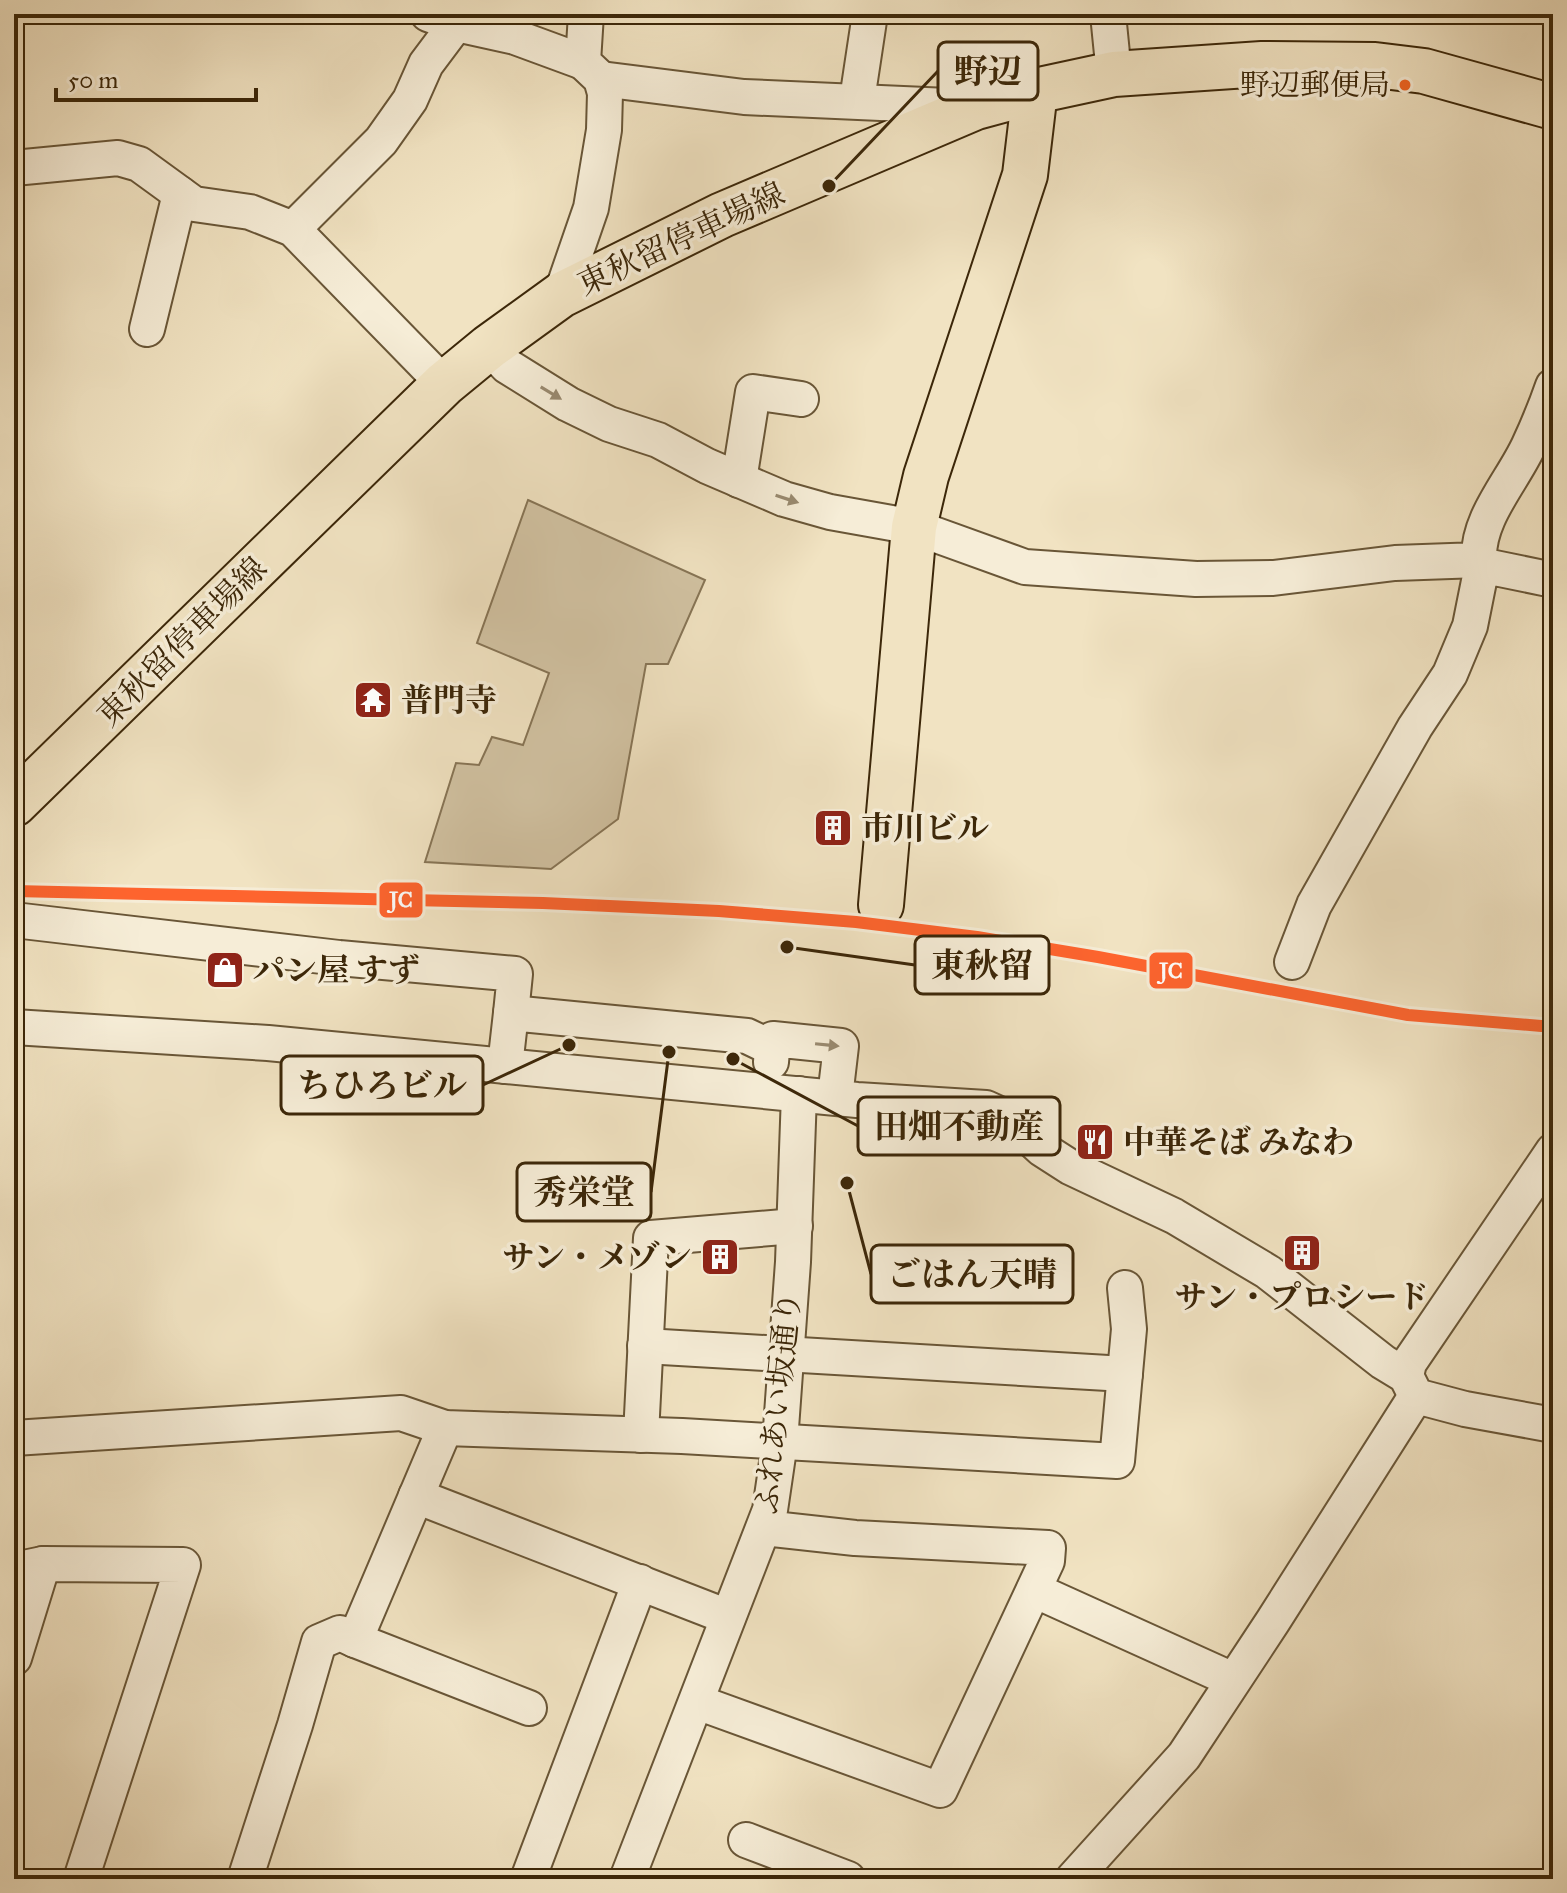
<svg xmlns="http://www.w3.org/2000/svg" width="1567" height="1893" font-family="'IM FELL Great Primer','Noto Serif JP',serif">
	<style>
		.green { fill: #d2c3a3; stroke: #877556; stroke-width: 2 }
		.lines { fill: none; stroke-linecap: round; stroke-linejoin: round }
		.minor-casing { stroke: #695637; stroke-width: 38 }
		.major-casing { stroke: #3c2709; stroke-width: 48 }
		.minor { stroke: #f6edd7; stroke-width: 34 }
		.major { stroke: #f1e3c2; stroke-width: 44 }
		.rail-1-casing { stroke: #f6edd7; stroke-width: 18 }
		.rail-1 { stroke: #fe642e; stroke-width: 12 }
		.oneway { fill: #998a70 }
		.bus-dot { fill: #f26522; stroke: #f6edd7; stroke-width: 3 }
		.labels { text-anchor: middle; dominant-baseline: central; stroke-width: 7; stroke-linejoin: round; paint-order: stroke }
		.bus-label { font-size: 30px; fill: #3c2709; stroke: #f6edd7; text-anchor: end }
		.street-label { font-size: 32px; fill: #3c2709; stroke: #f6edd7 }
		.poi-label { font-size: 32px; font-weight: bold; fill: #3c2709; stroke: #f6edd7; text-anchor: start }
		.leader { fill: none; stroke: #3c2709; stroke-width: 3 }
		.callout-dot { fill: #3c2709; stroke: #f6edd7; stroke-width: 3 }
		.callout { fill: #f6edd7; stroke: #3c2709; stroke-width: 3 }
		.callout-label { font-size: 34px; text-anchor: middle; font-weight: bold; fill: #3c2709 }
		.line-badge { stroke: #f6edd7; stroke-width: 3 }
		.badge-label { font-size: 22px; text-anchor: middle; font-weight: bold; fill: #fff }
	</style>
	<rect width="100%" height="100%" fill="#f1e3c2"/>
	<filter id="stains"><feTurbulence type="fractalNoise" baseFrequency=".0025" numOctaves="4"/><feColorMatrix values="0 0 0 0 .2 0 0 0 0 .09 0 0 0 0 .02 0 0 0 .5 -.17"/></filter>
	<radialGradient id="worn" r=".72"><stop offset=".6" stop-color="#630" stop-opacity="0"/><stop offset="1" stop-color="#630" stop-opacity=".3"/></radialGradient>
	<polygon class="green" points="528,500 705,580 668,664 646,664 618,819 551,869 425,862 456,763 479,765 492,737 523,745 549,673 477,643"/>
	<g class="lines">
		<defs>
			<g id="minor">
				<polyline points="428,14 456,24 515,37 583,62"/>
				<polyline points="1108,14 1114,74"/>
				<polyline points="601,79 744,97 971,107"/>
				<polyline points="857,100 870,14"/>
				<polyline points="14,168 118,158 139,164 194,204 250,212 293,229 444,384"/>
				<polyline points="293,229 381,141 410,100 426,64 456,24"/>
				<polyline points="561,295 591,208 604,130 605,93 601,79 583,62 586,14"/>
				<polyline points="147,329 180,194"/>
				<path d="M489,347l18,19 61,38 41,20 49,16 49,26 77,33 46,13 84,15 111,40 171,12 77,-1 122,-15 84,-3c-2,-42 33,-78 50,-115 9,-19 17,-39 24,-59"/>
				<polyline points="739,480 753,392 801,399"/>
				<polyline points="14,920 339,958 515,974 511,1013"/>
				<polyline points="1292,962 1314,905 1415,727 1450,674 1470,626 1480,576 1479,560 1490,567 1553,580"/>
				<polyline points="14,1027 268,1043 857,1100 986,1108 1008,1118 1042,1149 1070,1167 1174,1216 1268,1272 1383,1362 1406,1376 1416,1396 1465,1409 1553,1425"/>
				<polyline points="771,1062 773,1039 841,1046 835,1097"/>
				<polyline points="505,1066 511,1013 747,1036 772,1048"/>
				<polyline points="645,1346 1125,1374"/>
				<polyline points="1406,1376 1409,1363 1553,1151"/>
				<polyline points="641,1435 651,1238 795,1226"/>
				<polyline points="14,1438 401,1413 445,1428 682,1436 1117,1461 1129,1329 1125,1288"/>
				<polyline points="416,1496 728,1617"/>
				<polyline points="14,1570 43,1564 183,1565 81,1879"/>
				<polyline points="1034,1590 1233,1680"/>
				<polyline points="355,1640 529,1708"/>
				<polyline points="14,1658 43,1564"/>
				<polyline points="697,1702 940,1790 1047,1561 1048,1548 855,1538 764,1528"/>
				<polyline points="746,1840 848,1879"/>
				<polyline points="245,1879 295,1725 319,1642 340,1633 355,1640 445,1428"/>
				<polyline points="528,1879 640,1582"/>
				<polyline points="627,1879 770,1510 780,1442 793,1262 799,1094"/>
				<polyline points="1073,1879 1184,1756 1273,1621 1416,1396"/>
			</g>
			<g id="major">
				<polyline points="14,804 444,384 489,347 561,295 722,215 976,107 1035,91 1114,74 1262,64 1375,65 1424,71 1553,107"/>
				<polyline points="881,905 914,527 926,476 1025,175 1035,91"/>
			</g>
		</defs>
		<use href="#minor" class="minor-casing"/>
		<use href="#major" class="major-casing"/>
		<use href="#minor" class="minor"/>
		<use href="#major" class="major"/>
		<defs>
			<polyline id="rail-1" points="14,891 543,903 719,911 856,922 977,937 1098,957 1408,1015 1553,1027"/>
		</defs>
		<use href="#rail-1" class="rail-1-casing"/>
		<use href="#rail-1" class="rail-1"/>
	</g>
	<defs><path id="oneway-solid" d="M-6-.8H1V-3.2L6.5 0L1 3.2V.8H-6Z" transform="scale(2)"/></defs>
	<g class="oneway">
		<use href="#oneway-solid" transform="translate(551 393) rotate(31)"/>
		<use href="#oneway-solid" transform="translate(787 499) rotate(18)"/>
		<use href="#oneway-solid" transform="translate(827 1045) rotate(6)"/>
	</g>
	<defs>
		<symbol id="temple-square" viewBox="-11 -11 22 22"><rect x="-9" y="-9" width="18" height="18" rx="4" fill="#8f2418" stroke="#f6edd7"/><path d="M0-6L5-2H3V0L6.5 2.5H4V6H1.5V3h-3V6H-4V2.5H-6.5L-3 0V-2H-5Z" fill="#fff"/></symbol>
		<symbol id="building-square" viewBox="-11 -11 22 22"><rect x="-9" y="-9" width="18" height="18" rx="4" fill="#8f2418" stroke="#f6edd7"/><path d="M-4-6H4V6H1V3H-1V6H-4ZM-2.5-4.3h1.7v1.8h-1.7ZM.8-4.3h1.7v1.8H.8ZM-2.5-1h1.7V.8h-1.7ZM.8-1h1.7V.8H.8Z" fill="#fff"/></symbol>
		<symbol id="shop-square" viewBox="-11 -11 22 22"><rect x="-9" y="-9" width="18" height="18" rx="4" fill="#8f2418" stroke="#f6edd7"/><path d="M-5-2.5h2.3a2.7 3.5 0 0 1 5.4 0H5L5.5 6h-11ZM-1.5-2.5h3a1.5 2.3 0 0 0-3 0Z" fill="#fff"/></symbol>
		<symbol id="restaurant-square" viewBox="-11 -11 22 22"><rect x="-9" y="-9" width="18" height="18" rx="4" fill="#8f2418" stroke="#f6edd7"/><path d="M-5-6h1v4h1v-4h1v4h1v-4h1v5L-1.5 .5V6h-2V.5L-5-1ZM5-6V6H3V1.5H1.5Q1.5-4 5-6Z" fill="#fff"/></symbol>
	</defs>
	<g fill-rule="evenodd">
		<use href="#temple-square" x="351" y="678" width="44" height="44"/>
		<use href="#building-square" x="811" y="806" width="44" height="44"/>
		<use href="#shop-square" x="203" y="948" width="44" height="44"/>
		<use href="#restaurant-square" x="1073" y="1120" width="44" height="44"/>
		<use href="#building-square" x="1280" y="1231" width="44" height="44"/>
		<use href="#building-square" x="698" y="1235" width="44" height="44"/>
	</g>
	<circle class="bus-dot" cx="1405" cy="85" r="7"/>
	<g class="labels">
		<g class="bus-label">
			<text x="1390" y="85">野辺郵便局</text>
		</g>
		<g class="street-label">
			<text transform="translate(681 239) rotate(-25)">東秋留停車場線</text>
			<text transform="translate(182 642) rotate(-45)">東秋留停車場線</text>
			<text transform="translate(778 1403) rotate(-84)">ふれあい坂通り</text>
		</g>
		<g class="poi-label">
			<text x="401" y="700">普門寺</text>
			<text x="861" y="828">市川ビル</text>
			<text x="253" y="970">パン屋 すず</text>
			<text x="1123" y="1142">中華そば みなわ</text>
			<text x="692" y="1257" text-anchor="end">サン・メゾン</text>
			<text x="1302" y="1297" text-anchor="middle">サン・プロシード</text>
		</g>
	</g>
	<path class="leader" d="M829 186L938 71M787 947L915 965M569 1045L483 1085M733 1059L858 1126M669 1052L651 1192M847 1183L871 1274"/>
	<g class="callout-dot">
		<circle cx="829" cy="186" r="8"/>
		<circle cx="787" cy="947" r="8"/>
		<circle cx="569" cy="1045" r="8"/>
		<circle cx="733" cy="1059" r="8"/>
		<circle cx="669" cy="1052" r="8"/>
		<circle cx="847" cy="1183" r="8"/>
	</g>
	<g class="callout">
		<rect x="938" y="42" width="100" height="58" rx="8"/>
		<rect x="915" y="936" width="134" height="58" rx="8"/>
		<rect x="281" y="1056" width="202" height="58" rx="8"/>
		<rect x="858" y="1097" width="202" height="58" rx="8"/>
		<rect x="517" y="1163" width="134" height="58" rx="8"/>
		<rect x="871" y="1245" width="202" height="58" rx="8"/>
	</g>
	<g class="callout-label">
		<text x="988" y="83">野辺</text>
		<text x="982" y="977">東秋留</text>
		<text x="382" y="1097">ちひろビル</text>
		<text x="959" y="1138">田畑不動産</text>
		<text x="584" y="1204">秀栄堂</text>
		<text x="972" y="1286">ごはん天晴</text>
	</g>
	<g class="line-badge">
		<rect x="378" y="881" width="46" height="38" rx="8" fill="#fe642e"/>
		<rect x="1148" y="951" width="46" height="39" rx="8" fill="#fe642e"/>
	</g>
	<g class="badge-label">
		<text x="401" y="907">JC</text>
		<text x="1171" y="978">JC</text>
	</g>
	<rect width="1567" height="1893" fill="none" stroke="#f1e3c2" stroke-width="48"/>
	<rect x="16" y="16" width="1535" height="1861" fill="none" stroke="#3c2709" stroke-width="4"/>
	<rect x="24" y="24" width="1519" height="1845" fill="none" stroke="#3c2709" stroke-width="2"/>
	<path d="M56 88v12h200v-12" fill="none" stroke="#3c2709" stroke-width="4"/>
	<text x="68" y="88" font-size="24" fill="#3c2709" stroke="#f6edd7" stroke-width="6" paint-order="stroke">50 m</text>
	<rect width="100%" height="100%" filter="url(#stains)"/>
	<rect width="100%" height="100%" fill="url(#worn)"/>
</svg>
